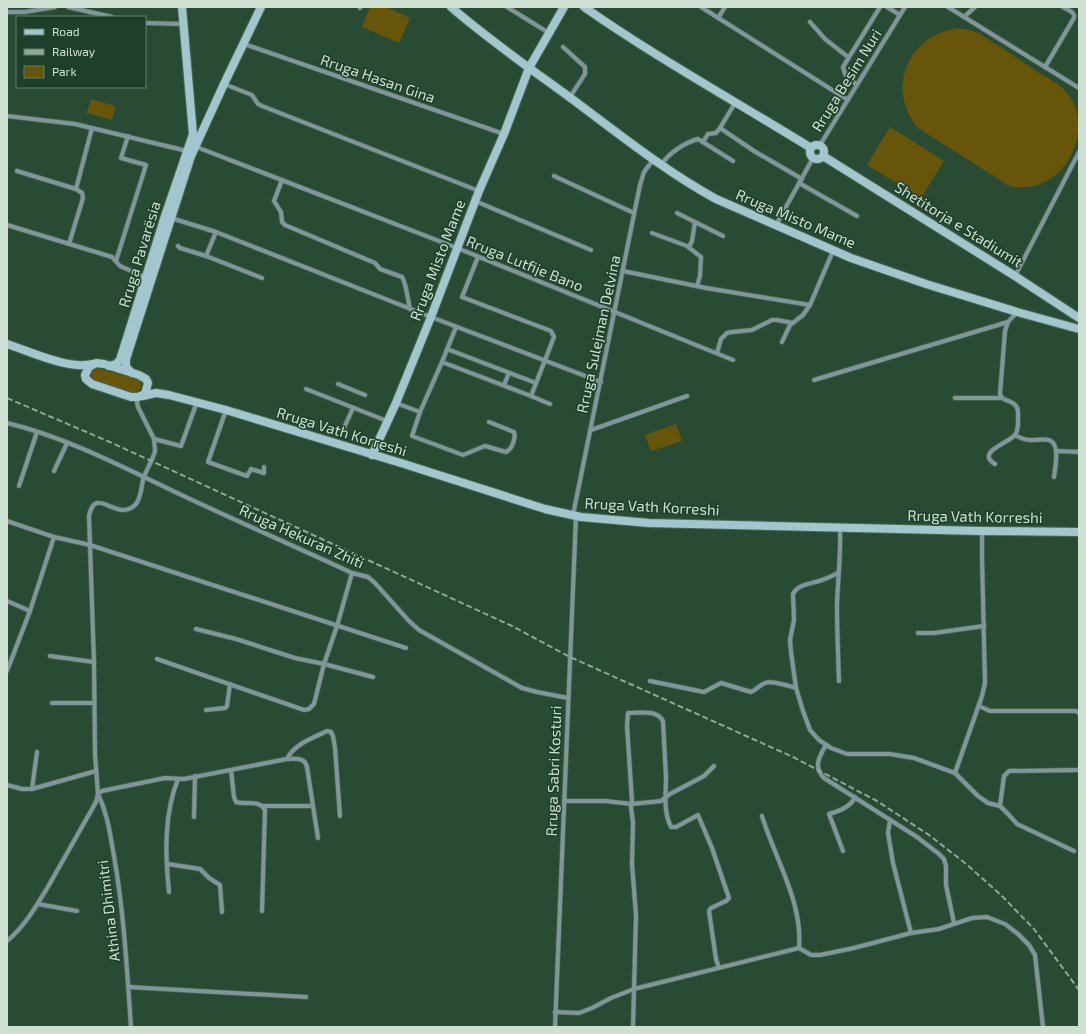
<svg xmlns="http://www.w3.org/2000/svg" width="1086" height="1034" font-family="'Exo 2',sans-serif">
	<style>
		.green { fill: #675509 }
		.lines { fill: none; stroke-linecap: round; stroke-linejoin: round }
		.street-casing { stroke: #4a6954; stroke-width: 5.5 }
		.secondary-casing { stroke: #4a6954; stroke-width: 10 }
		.street { stroke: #81969b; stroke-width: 4 }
		.secondary { stroke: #a3c5cd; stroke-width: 8 }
		.rail { stroke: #90a897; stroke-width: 2; stroke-dasharray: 6 3; stroke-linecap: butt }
		.labels { text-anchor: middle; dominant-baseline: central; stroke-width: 3; stroke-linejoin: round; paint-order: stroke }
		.street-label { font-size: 15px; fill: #cde0d2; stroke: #1e402a }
	</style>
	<rect width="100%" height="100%" fill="#294b34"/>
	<g class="green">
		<polygon points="370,7 386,7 410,18 399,43 362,27"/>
		<path d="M958,28l12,2 10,4c19,12 38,24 56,37 12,7 26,14 34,26 16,21 8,55 -9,73 -13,14 -34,21 -52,16l-91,-58c-33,-39 -10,-93 40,-100z"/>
		<polygon points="91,99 115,106 112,120 87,113"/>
		<polygon points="890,127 944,161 921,198 867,165"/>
		<path d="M97,368l42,12 2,4v4l-4,4 -4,1 -36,-11c-5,-3 -6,-5 -5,-10z"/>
		<polygon points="676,424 682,441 651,451 645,435"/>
	</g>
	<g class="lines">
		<defs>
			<g id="street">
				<polyline points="68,7 112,17"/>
				<polyline points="507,7 549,33"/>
				<polyline points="701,7 848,100"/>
				<polyline points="887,7 900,15"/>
				<polyline points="948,7 1079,88"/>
				<polyline points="360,8 360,7"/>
				<polyline points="7,12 25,12 55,7"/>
				<polyline points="964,17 975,7"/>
				<polyline points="718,18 725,7"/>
				<polyline points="810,22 825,39 848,57"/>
				<polyline points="145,23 184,24"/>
				<polyline points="244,44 504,134"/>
				<polyline points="563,47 585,67 585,74 570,97"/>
				<polyline points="1045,67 1074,18 1074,15 1072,12 1063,7"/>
				<polyline points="224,84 252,95 258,104 262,106 479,191"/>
				<polyline points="857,85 845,74 843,67 880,7"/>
				<polyline points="7,116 75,124 187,151"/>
				<polyline points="720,128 735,103"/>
				<polyline points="703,142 708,134 716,133 720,128 754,151 802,179"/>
				<polyline points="820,145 905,7"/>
				<polyline points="194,146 457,248 733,360"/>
				<path d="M661,165c8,-12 23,-22 37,-26l35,22"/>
				<polyline points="17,171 76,189 92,128"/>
				<polyline points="554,176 634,213"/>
				<path d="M282,180l-8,21 7,11 1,10 3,3 90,38 5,6 22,8c4,5 6,24 8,32"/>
				<polyline points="799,183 857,216"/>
				<polyline points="475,201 591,250"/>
				<polyline points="677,213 723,236"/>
				<polyline points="171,218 216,232 431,317 601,382"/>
				<polyline points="7,225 112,257 120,266 145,277"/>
				<polyline points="776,225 813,158"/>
				<polyline points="652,233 687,246 701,257 700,276 697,286"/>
				<polyline points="69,244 83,198 82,193 76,189"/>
				<polyline points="178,246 180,248 206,256 262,278"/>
				<polyline points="689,247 692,241 695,222"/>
				<polyline points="206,256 216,232"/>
				<polyline points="116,261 146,165 121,158 128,136"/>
				<polyline points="623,271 706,288 810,305"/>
				<polyline points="1015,276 1079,152"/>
				<polyline points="782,342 790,325 803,315 810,305 833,251"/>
				<polyline points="447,349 536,383"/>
				<polyline points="717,353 721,339 727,333 732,332 752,330 772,320 777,320 793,323"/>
				<polyline points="442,362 456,327"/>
				<polyline points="814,380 1008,322"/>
				<polyline points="338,384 365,395"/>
				<polyline points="504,385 509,373"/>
				<polyline points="306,389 387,421"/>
				<polyline points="531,396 550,404"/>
				<polyline points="136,397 138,407 154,439 181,446 197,402"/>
				<polyline points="955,398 1002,398"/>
				<polyline points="396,403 420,412 442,362 531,396 554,337 551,331 462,297 478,257"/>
				<polyline points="226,410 208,462 247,476 251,469 264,473 264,467"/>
				<path d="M420,412l-8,24 51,19 22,-9 21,6c6,-3 10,-13 8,-20l-25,-10"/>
				<path d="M7,423c58,14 112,42 166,68 59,28 119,54 179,82l16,4 7,6 34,38 10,9 103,58 15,4 31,6"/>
				<polyline points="343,430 353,408"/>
				<polyline points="591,430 687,396"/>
				<path d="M1015,435c5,3 9,5 15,5 11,1 25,-6 26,12 1,8 -1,17 -2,25"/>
				<polyline points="1056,451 1079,452"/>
				<path d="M995,464c-20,-12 14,-21 20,-29 4,-6 3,-12 3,-18 0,-4 1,-9 -3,-12 -3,-4 -9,-4 -13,-7l-2,-4 5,-63 3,-9 9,-10"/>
				<polyline points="54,471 67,443"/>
				<polyline points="19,486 37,432"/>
				<polyline points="573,515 640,185 644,172 653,160"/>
				<polyline points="7,521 54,537 90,545 406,648"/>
				<path d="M838,573c-6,3 -12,6 -19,8 -9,3 -21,3 -26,13l1,26 -4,20 1,12 5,36 7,23 7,19 9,10 12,8 16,6h43l24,4 41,15 23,23 10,7 12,3 9,9 8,9 57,27"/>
				<polyline points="7,601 30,611"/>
				<polyline points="196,629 236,639 295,658 324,664 373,677"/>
				<polyline points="918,633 934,633 984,626"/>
				<polyline points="50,656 94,662"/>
				<polyline points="157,659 304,710 309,709 314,704 324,664 337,626 352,573"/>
				<polyline points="7,671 30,611 54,537"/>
				<path d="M650,681l54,11 17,-9 30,9c5,-2 9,-7 14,-9 6,-3 24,3 31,5"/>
				<path d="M839,681c-1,-26 -2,-52 -2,-77 1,-26 4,-51 3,-77"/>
				<polyline points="52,703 94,703"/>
				<polyline points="979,706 990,711 1076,711 1079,713"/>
				<polyline points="206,710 225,708 227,706 230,684"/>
				<path d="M826,745c-7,12 -13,22 -2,33l93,59 22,17 5,5 2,7v19l8,38"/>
				<path d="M287,759c7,-15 26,-21 40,-28l4,1 2,4 2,12 5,68"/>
				<path d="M231,770l3,27 2,5c10,3 23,-3 29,8l-3,101"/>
				<polyline points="955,773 982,696 985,683 982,557 982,531"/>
				<polyline points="7,785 22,789 32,789 96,771"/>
				<polyline points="32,789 37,752"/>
				<polyline points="564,801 605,801 632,804 661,801 670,794 704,776 714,766"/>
				<polyline points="263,806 310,806"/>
				<polyline points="1000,806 1004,776 1009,771 1079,770"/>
				<path d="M762,816c13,43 41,86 37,132"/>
				<polyline points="194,817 195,776"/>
				<polyline points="890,820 888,833 893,863 911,933"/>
				<path d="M843,851l-14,-37c10,-3 22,-7 26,-17"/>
				<polyline points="168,864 200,869 209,878 220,885 222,912"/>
				<path d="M169,892c-4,-38 -5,-78 9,-113"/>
				<polyline points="38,904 77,911"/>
				<path d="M7,941c18,-15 30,-36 42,-56 16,-28 31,-55 47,-83l2,-8 -3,-40 -1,-92 -5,-146c6,-30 25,2 42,-8 2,-1 4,-3 5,-4 6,-8 5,-19 8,-27 3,-9 9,-17 11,-26 0,-4 -1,-8 -1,-12"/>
				<polyline points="128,987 306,997"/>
				<polyline points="555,1012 579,1013 592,1008 611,998 634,989 799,948 811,955 820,955 854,948 911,933 939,929 972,918 987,917 1005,924 1018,934 1029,945 1035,955 1043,1027"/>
				<path d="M131,1027c-4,-57 -7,-114 -17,-171 -4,-22 -6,-41 -16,-62l4,-3 63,-13 19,1 103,-20c8,0 18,-2 20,8l11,71"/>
				<polyline points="555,1027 576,516"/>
				<path d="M633,1027l3,-112 -4,-51 1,-41 -2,-16 1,-6 -5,-75 1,-13c11,0 29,-4 35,8 1,19 2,38 3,56 0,17 -3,34 5,50h5l22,-12 14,33 17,50 -3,3 -15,7 -2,3 7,48 3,9"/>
			</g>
			<g id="secondary">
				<path d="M451,7c38,33 80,62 121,92 47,35 93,72 144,100l135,59 75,26 91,28 62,17"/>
				<path d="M584,7c73,51 151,94 227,141"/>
				<circle cx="817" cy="152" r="7"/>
				<polyline points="823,156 1015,276 1079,318"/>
				<path d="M7,344c24,8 62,26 86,20"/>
				<polygon points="96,363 104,364 139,375 146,379 148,383 145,394 138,397 131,397 92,384 86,379 85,375 89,367"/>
				<polyline points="109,366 116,364 120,360 165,216 193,134 182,7"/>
				<polyline points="132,373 126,367 126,359 191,156 224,84 261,7"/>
				<polyline points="143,396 156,393 169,395 226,410 401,463 545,509 581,517 649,523 982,531 1079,532"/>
				<polyline points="372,455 396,403 431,317 479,191 504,134 529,68 564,7"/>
			</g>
		</defs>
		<use href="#street" class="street-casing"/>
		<use href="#secondary" class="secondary-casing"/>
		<use href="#street" class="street"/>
		<use href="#secondary" class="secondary"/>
		<polyline class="rail" points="7,398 112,443 512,626 570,657 793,757 877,801 929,835 965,863 1001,895 1034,929 1079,990"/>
	</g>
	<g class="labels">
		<g class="street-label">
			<text transform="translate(378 78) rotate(19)">Rruga Hasan Gina</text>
			<text transform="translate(846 80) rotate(-58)">Rruga Besim Nuri</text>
			<text transform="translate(796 218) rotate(23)">Rruga Misto Mame</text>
			<text transform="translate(959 224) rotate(32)">Shetitorja e Stadiumit</text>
			<text transform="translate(139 254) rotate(-73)">Rruga Pavarësia</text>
			<text transform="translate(437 260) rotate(-69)">Rruga Misto Mame</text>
			<text transform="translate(525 263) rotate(22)">Rruga Lutfije Bano</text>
			<text transform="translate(598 334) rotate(-78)">Rruga Sulejman Delvina</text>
			<text transform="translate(342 431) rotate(17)">Rruga Vath Korreshi</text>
			<text transform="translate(652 506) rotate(3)">Rruga Vath Korreshi</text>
			<text transform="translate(975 516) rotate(1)">Rruga Vath Korreshi</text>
			<text transform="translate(302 536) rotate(24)">Rruga Hekuran Zhiti</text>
			<text transform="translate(553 771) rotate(-88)">Rruga Sabri Kosturi</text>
			<text transform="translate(108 911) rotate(-97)">Athina Dhimitri</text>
		</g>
	</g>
	<rect width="1086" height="1034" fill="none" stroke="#cde0d2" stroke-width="16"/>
	<rect x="16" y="16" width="130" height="72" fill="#1e402a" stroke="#64806d"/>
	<rect x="24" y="29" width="20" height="6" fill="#a3c5cd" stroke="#64806d"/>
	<text x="52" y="36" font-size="12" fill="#cde0d2">Road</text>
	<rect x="24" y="49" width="20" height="6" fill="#90a897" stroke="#64806d"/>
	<text x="52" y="56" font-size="12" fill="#cde0d2">Railway</text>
	<rect x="24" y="66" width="20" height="12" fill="#675509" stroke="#64806d"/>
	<text x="52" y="76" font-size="12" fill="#cde0d2">Park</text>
</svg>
